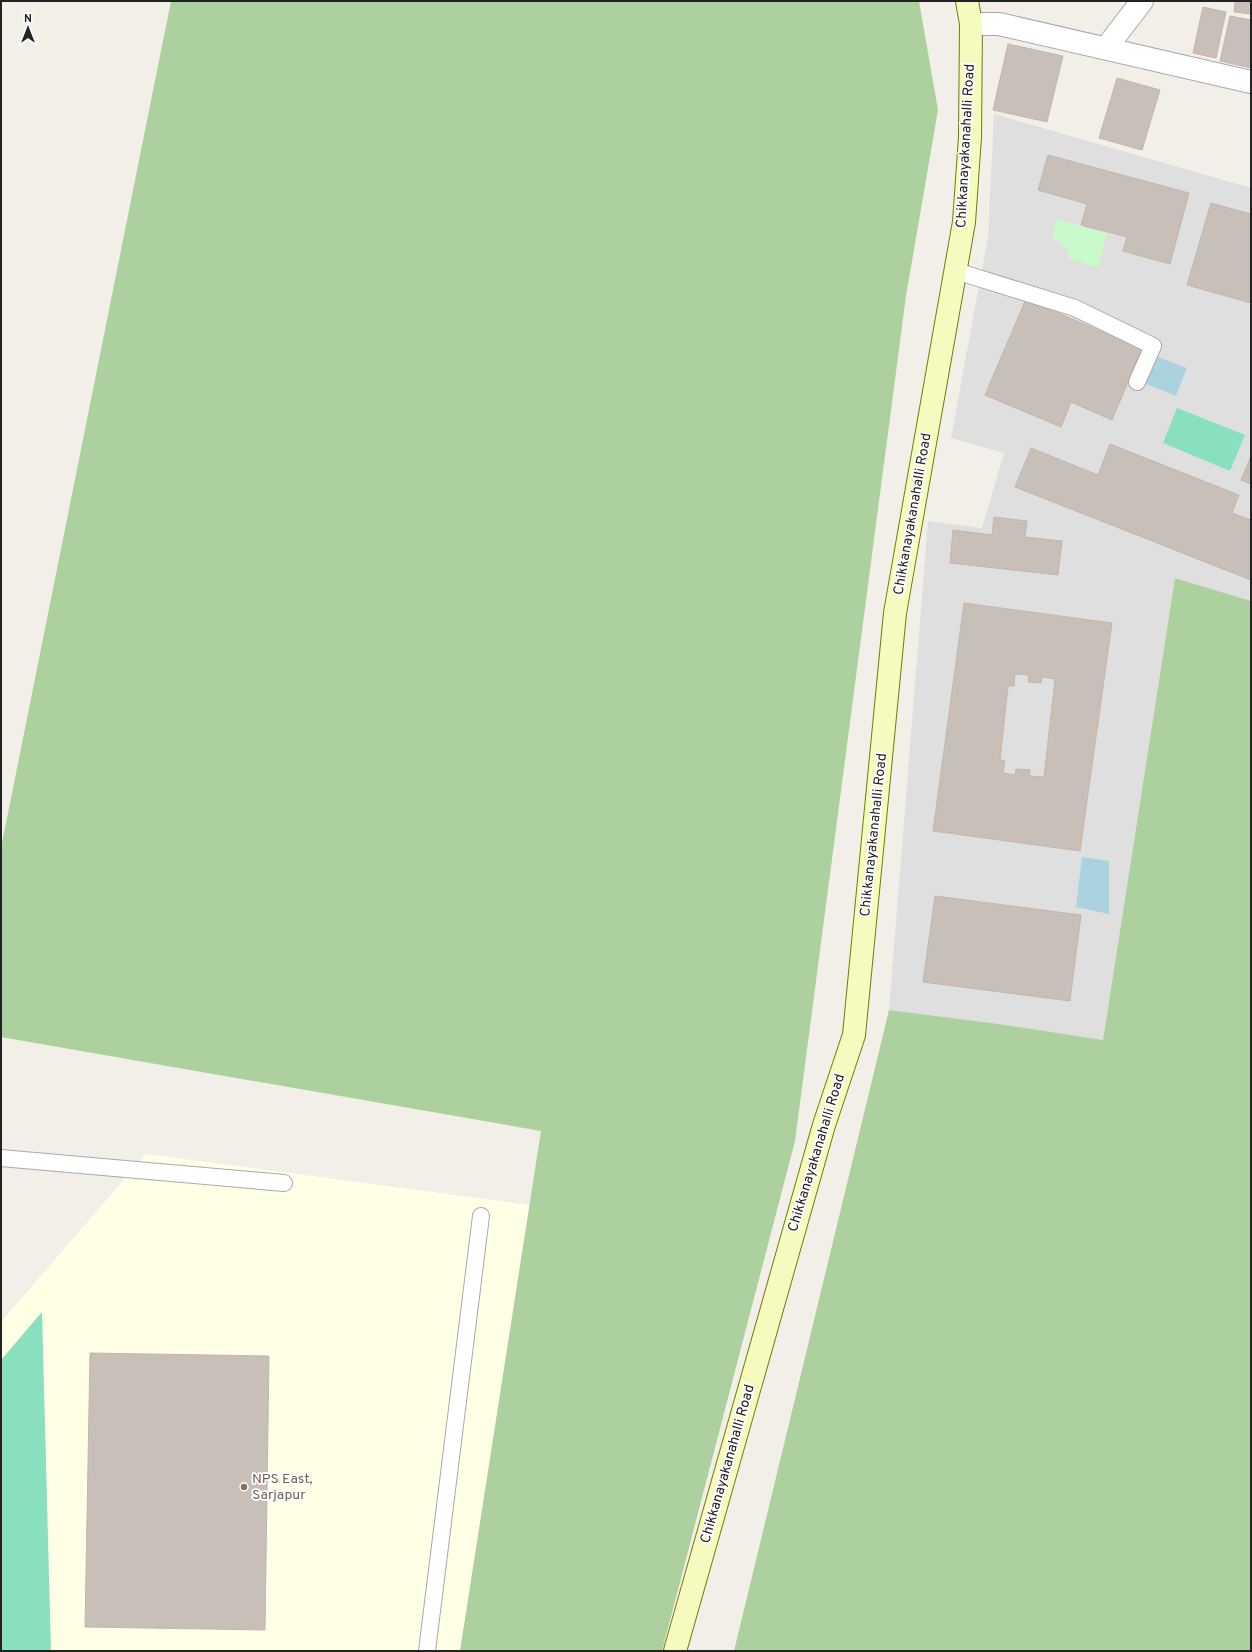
<svg xmlns="http://www.w3.org/2000/svg" width="1252" height="1652" font-family="Overpass,sans-serif">
	<style>
		.residential { fill: #e0dfdf }
		.education { fill: #ffffe5 }
		.forest { fill: #add19e }
		.park { fill: #c8facc }
		.pitch { fill: #88e0be }
		.water { fill: #aad3df }
		.building { fill: #c7bfb8; stroke: #c4b6ab; fill-rule: evenodd }
		.lines { fill: none; stroke-linecap: round; stroke-linejoin: round }
		.lane-casing { stroke: #a9a9a9; stroke-width: 18 }
		.street-casing { stroke: #a9a9a9; stroke-width: 24 }
		.secondary-casing { stroke: #707d05; stroke-width: 24 }
		.lane { stroke: #fff; stroke-width: 16 }
		.street { stroke: #fff; stroke-width: 22 }
		.secondary { stroke: #f7fabf; stroke-width: 22 }
		.education-dot { fill: #8d6e63; stroke: #fff; stroke-width: 1.5 }
		.labels { text-anchor: middle; dominant-baseline: central; stroke-width: 3.5; stroke-linejoin: round; paint-order: stroke }
		.street-label { font-size: 14px; fill: #222; stroke: #fff }
		.education-label { font-size: 14px; fill: #785e54; stroke: #fff; text-anchor: start }
	</style>
	<rect width="100%" height="100%" fill="#f2efe9"/>
	<polygon class="residential" points="994,114 1251,188 1251,601 1175,578 1103,1040 999,1024 889,1010 928,521 982,528 1004,453 951,438 988,237"/>
	<polygon class="education" points="146,1154 530,1205 460,1651 1,1651 1,1322"/>
	<g class="forest">
		<polygon points="171,1 919,1 938,110 906,296 795,1141 662,1651 460,1651 541,1131 1,1037 1,848"/>
		<polygon points="1175,578 1251,601 1251,1651 734,1651 889,1010 999,1024 1103,1040"/>
	</g>
	<path class="park" d="M1057,219l50,15 -9,33 -29,-8c0,-11 -8,-17 -17,-21z"/>
	<g class="pitch">
		<polygon points="1177,408 1245,435 1230,471 1163,443"/>
		<polygon points="42,1312 51,1651 1,1651 1,1360"/>
	</g>
	<g class="water">
		<polygon points="1155,356 1187,368 1176,396 1144,383"/>
		<polygon points="1082,857 1109,861 1109,914 1076,907"/>
	</g>
	<g class="building">
		<polygon points="1235,1 1251,1 1251,14 1234,12"/>
		<polygon points="1203,7 1226,12 1216,58 1193,53"/>
		<polygon points="1230,16 1251,20 1251,68 1220,61"/>
		<polygon points="1008,44 1063,56 1047,122 993,110"/>
		<polygon points="1117,78 1160,90 1142,150 1099,138"/>
		<polygon points="1048,155 1189,193 1170,264 1123,251 1127,237 1081,225 1087,204 1038,190"/>
		<polygon points="1211,203 1251,214 1251,303 1187,285"/>
		<polygon points="1026,299 1142,349 1112,420 1071,402 1061,427 985,395"/>
		<polygon points="1110,444 1239,495 1232,513 1251,520 1251,580 1015,487 1031,448 1098,475"/>
		<polygon points="1251,456 1251,484 1241,480"/>
		<polygon points="994,517 1027,521 1025,537 1062,541 1058,575 950,563 953,530 992,535"/>
		<path d="M964,603l148,20 -32,228 -147,-20zM1015,674l14,1 -1,7 13,1 1,-6 13,2 -11,98 -14,-1v-6l-14,-1 -1,6 -12,-2 2,-12 -5,-1 8,-74h6z"/>
		<polygon points="935,896 1081,915 1070,1001 923,982"/>
		<polygon points="90,1353 269,1356 265,1630 85,1627"/>
	</g>
	<g class="lines">
		<defs>
			<g id="lane">
				<polyline points="956,271 1075,308 1153,346 1137,382"/>
				<polyline points="1,1158 284,1183"/>
				<polyline points="427,1651 481,1216"/>
			</g>
			<g id="street">
				<polyline points="971,24 999,24 1251,82"/>
				<polyline points="1106,48 1142,1"/>
			</g>
			<polyline id="secondary" points="675,1651 824,1125 854,1035 895,613 964,222 970,137 971,24 967,1"/>
		</defs>
		<use href="#lane" class="lane-casing"/>
		<use href="#street" class="street-casing"/>
		<use href="#secondary" class="secondary-casing"/>
		<use href="#lane" class="lane"/>
		<use href="#street" class="street"/>
		<use href="#secondary" class="secondary"/>
	</g>
	<circle class="education-dot" cx="244" cy="1487" r="4"/>
	<g class="labels">
		<g class="street-label">
			<text transform="translate(966 146) rotate(-87)">Chikkanayakanahalli Road</text>
			<text transform="translate(913 514) rotate(-80)">Chikkanayakanahalli Road</text>
			<text transform="translate(874 835) rotate(-84)">Chikkanayakanahalli Road</text>
			<text transform="translate(817 1153) rotate(-73)">Chikkanayakanahalli Road</text>
			<text transform="translate(728 1464) rotate(-74)">Chikkanayakanahalli Road</text>
		</g>
		<g class="education-label">
			<text x="252" y="1479">NPS East,<tspan x="252" dy="16">Sarjapur</tspan></text>
		</g>
	</g>
	<rect width="1252" height="1652" fill="none" stroke="#222222" stroke-width="4"/>
	<g transform="translate(28 28)" stroke="#ffffff" stroke-width="3" paint-order="stroke">
	<path d="M0-3L7 15L0 10L-7 15Z" fill="#222222"/>
	<text y="-6" font-size="11" font-weight="bold" text-anchor="middle" fill="#222222">N</text>
	</g>
</svg>
